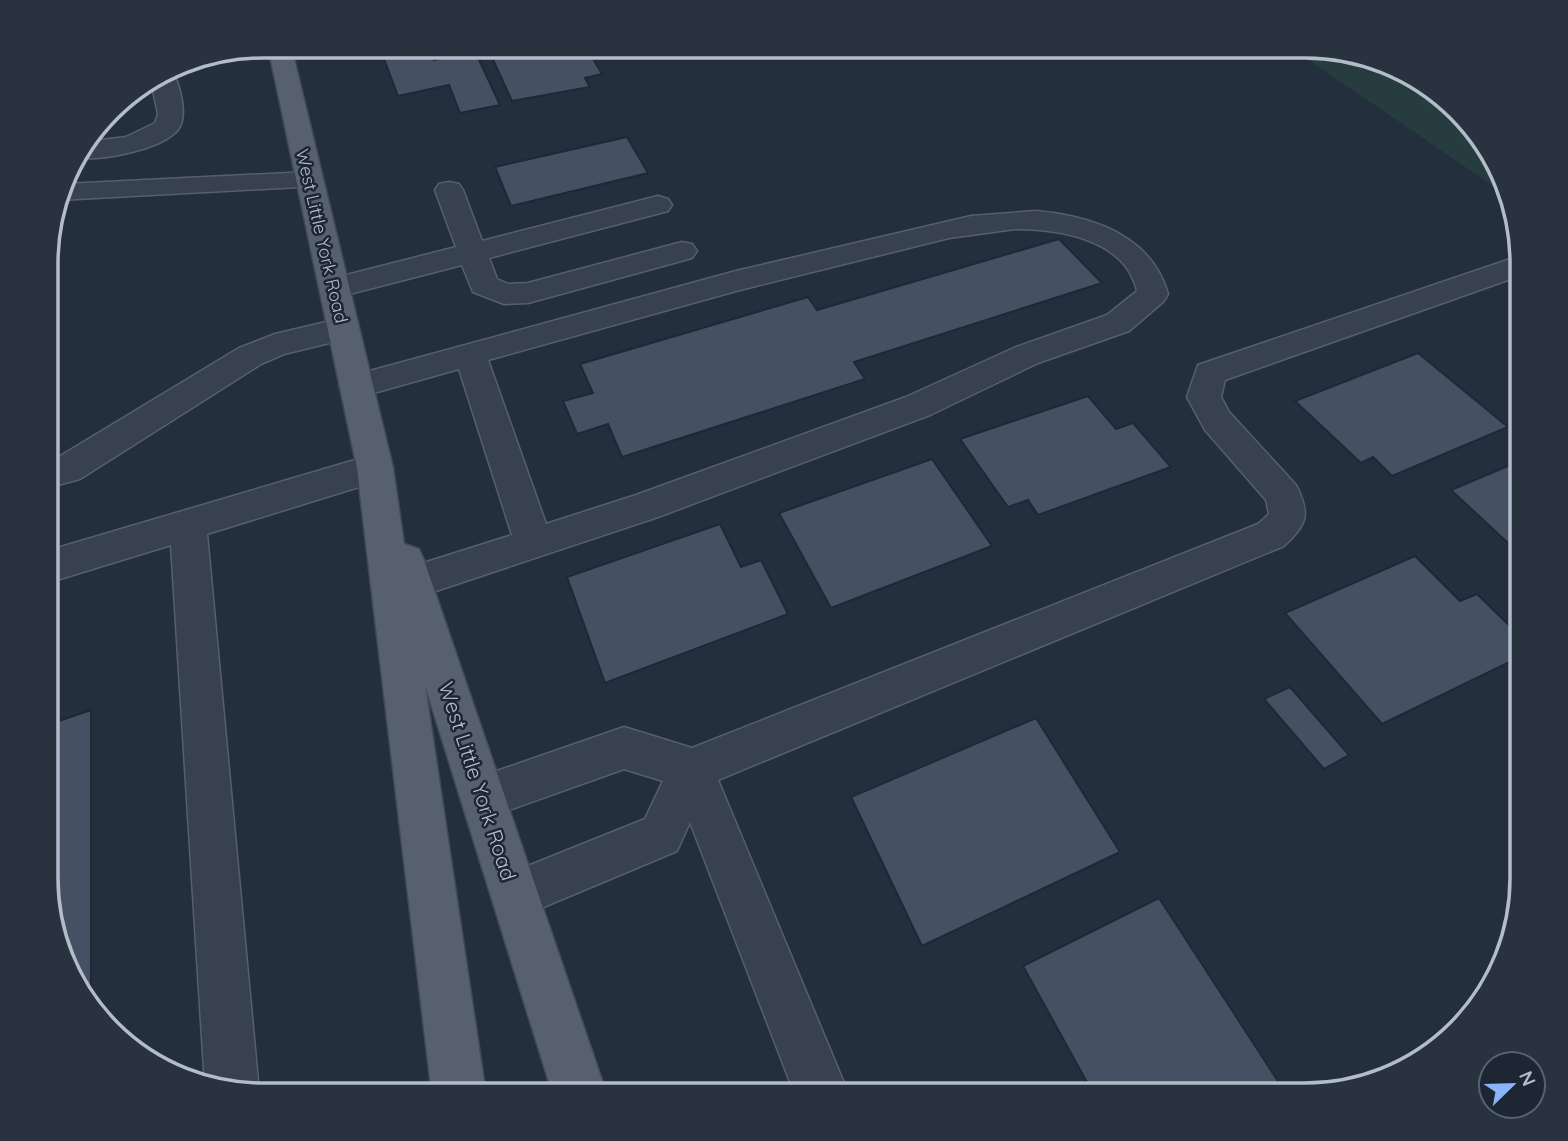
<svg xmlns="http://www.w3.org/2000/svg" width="1568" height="1141" font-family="Quicksand,sans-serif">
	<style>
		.green { fill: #263c3f }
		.building { fill: #455162; stroke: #1f2835; stroke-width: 2 }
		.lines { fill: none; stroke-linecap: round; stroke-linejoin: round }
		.minor-casing { stroke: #565f6c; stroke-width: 3 }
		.major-casing { stroke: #414a57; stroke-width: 3 }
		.minor { fill: #38414e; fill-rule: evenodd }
		.major { fill: #56606e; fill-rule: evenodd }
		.labels { text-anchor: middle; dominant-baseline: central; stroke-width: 5; stroke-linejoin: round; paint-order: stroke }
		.far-street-label { font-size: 18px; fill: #b4bcc9; stroke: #1d2633 }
		.street-label { font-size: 21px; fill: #b4bcc9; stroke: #1d2633 }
		.rim { fill: none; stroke: #b4bcc9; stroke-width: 3.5 }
	</style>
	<rect width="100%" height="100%" fill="#242f3e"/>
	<polygon class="green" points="1288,46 1319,46 1388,62 1438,91 1500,166 1508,196"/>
	<g class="building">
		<polygon points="528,46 572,46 573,49 586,47 602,74 585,78 590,87 512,101 490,53"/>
		<polygon points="685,46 735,46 737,47 694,57"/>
		<polygon points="428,47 434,60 475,51 500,105 460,113 449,85 398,96 383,56"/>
		<polygon points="627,137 648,173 511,206 495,167"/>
		<polygon points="1059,239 1102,283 854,362 865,379 622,457 608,424 577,434 563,401 593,393 580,364 808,297 817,310"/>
		<polygon points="1418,353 1508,427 1392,476 1373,457 1361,463 1295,401"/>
		<polygon points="1088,396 1116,429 1133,423 1171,467 1038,515 1028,500 1008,507 960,439"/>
		<polygon points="932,459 992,546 831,608 779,513"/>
		<polygon points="1522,460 1522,556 1451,490"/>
		<polygon points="720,524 741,567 761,560 788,614 605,683 567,577"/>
		<polygon points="1415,556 1460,601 1477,594 1522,638 1522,656 1382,724 1285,613"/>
		<polygon points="1290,687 1349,755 1324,769 1264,699"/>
		<polygon points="91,710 91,1005 74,986 47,906 47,725"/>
		<polygon points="1036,718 1120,852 922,946 851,797"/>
		<polygon points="1159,898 1287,1095 1094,1095 1023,966"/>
		<polygon points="997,1080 1004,1095 967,1095"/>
	</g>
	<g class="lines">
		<defs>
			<g id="minor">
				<polygon points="439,46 472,46 468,51 449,55 441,53 437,48"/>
				<path d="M171,70c9,13 18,48 6,61 -18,19 -78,31 -103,26l11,-15 41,-5 29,-14 3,-9 -7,-33z"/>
				<polygon points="308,172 318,174 322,180 318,186 59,200 65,184"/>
				<polygon points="449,182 459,184 463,190 482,241 658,196 668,199 672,205 668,211 489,258 497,279 508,284 528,283 682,242 692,244 697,251 692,258 528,303 504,304 473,292 462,265 334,298 323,295 319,288 323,281 456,247 435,190 439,184"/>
				<path d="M1036,211c56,5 115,24 132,83l-4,7 -35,30 -91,32 -108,52 -272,102 -246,82 -14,-4 -5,-12 5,-12 114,-36 -53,-166 -103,29 -12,-4 -5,-8 5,-8 392,-107 235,-55zM1015,229c45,0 110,10 122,62l-30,24 -91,32 -110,50 -270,98 -90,29 -58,-164 248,-69 213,-53z"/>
				<path d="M1522,255v20l-297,105 -4,17 8,15 67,73c15,30 11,39 -12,61l-566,234 131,315h-54l-105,-273 -13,29 -162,68 -17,-7 -7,-17 7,-17 147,-59 18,-38 -39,-12 -140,50 -16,-6 -7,-16 7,-16 156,-54 68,21 566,-224 11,-10 -3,-14 -61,-70 -18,-33 11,-32z"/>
				<polygon points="343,318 354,321 359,329 354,337 284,354 261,364 80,479 47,488 47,460 57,458 239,348 275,334"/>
				<polygon points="375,454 388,458 393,468 388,478 207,534 259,1092 257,1095 205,1086 171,545 47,583 47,551"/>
			</g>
			<polygon id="major" points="268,46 291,46 393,468 404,544 419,549 424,560 607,1095 553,1095 425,685 486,1095 432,1095 357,468"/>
		</defs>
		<use href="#minor" class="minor-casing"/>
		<use href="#major" class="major-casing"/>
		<use href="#minor" class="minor"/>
		<use href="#major" class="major"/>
	</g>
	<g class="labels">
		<g class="far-street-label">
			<text transform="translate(322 236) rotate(77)">West Little York Road</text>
		</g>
		<g class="street-label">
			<text transform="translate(478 781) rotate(72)">West Little York Road</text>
		</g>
	</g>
	<path d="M0 0H1568V1141H0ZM263 58H1305A205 205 0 0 1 1510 263V878A205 205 0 0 1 1305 1083H263A205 205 0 0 1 58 878V263A205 205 0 0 1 263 58Z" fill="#29323f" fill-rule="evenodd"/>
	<path class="rim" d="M263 58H1305A205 205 0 0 1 1510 263V878A205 205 0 0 1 1305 1083H263A205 205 0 0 1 58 878V263A205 205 0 0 1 263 58Z"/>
	<g transform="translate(1512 1085) rotate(67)"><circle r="33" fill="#1d2633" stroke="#59626f" stroke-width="2"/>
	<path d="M0-5L12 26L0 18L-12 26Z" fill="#8ab4f8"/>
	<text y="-10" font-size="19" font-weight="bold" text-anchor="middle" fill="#b4bcc9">N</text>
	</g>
</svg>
